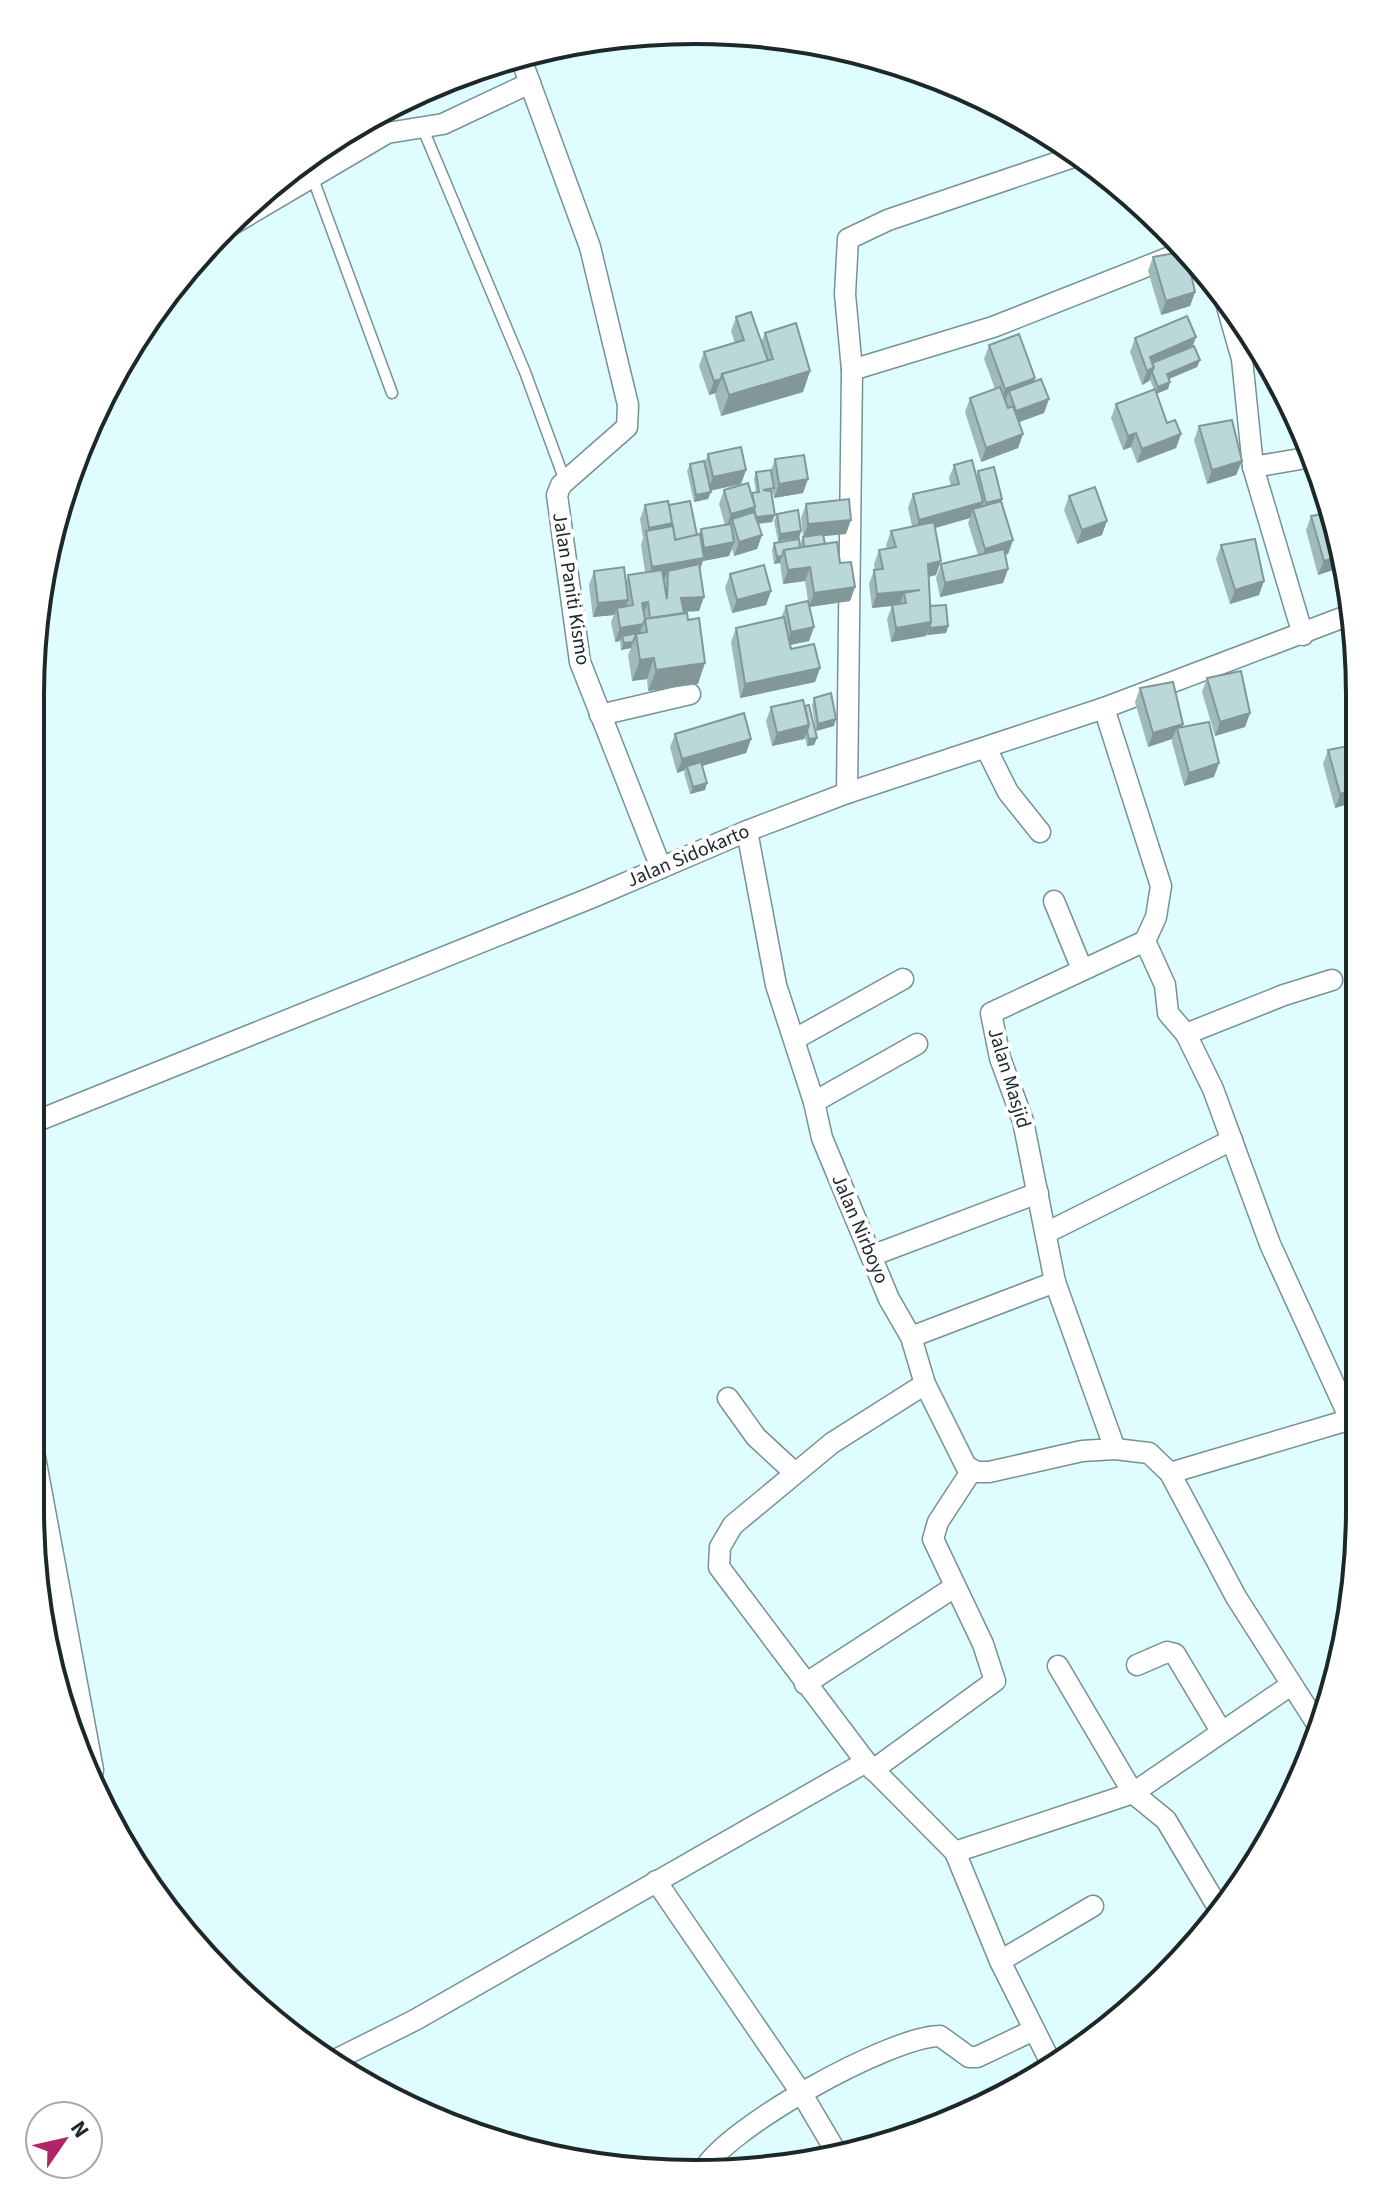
<svg xmlns="http://www.w3.org/2000/svg" width="1390" height="2204" font-family="'Source Sans 3',sans-serif">
	<style>
		.lines { fill: none; stroke-linecap: round; stroke-linejoin: round }
		.lane-casing { stroke: #779294; stroke-width: 13 }
		.street-casing { stroke: #779294; stroke-width: 23 }
		.secondary-casing { stroke: #779294; stroke-width: 31 }
		.lane { stroke: #fff; stroke-width: 10 }
		.street { stroke: #fff; stroke-width: 20 }
		.secondary { stroke: #fff; stroke-width: 28 }
		.wall { fill: #a0babb }
		.shaded-wall { fill: #829798 }
		.building { fill: #bad8d9; stroke: #829798; stroke-width: 2 }
		.labels { text-anchor: middle; dominant-baseline: central; stroke-width: 8; stroke-linejoin: round; paint-order: stroke }
		.street-label { font-size: 20px; fill: #1d2829; stroke: #fff }
		.rim { fill: none; stroke: #1d2829; stroke-width: 4 }
	</style>
	<rect width="100%" height="100%" fill="#dffdff"/>
	<g class="lines">
		<defs>
			<g id="lane">
				<polyline points="423,129 525,372 565,481"/>
				<polyline points="312,176 392,393"/>
			</g>
			<g id="street">
				<polyline points="520,56 590,247 628,405 627,427 561,485 557,495 580,662 661,868"/>
				<polyline points="226,228 387,133 443,124 530,83"/>
				<polyline points="1226,303 1242,359 1253,467 1303,635"/>
				<polyline points="852,370 993,327 1188,250"/>
				<polyline points="1253,467 1312,457"/>
				<polyline points="1104,708 1161,886 1156,917 1145,941 991,1013 1000,1058 1023,1121 1055,1282 1115,1449"/>
				<polyline points="600,715 690,694"/>
				<polyline points="986,748 1008,792 1040,832"/>
				<polyline points="847,793 852,370 845,294 848,239 888,220 1079,155"/>
				<polyline points="747,831 776,985 814,1102 822,1138 889,1299 911,1337 925,1384 966,1466 977,1472 989,1472 1082,1451 1115,1449 1149,1453 1170,1473 1236,1597 1319,1727"/>
				<polyline points="1054,901 1082,969"/>
				<polyline points="1145,941 1165,985 1168,1013 1186,1034 1213,1089 1270,1244 1350,1419"/>
				<polyline points="1186,1034 1284,995 1332,980"/>
				<polyline points="795,1039 903,979"/>
				<polyline points="814,1102 917,1044"/>
				<polyline points="32,1123 593,897 747,831 847,793 1104,708 1352,614"/>
				<polyline points="1046,1233 1232,1140"/>
				<polyline points="871,1256 1038,1193"/>
				<polyline points="911,1337 1055,1282"/>
				<polyline points="925,1384 832,1443 733,1525 720,1547 719,1567 866,1762 955,1852 1000,1961 1053,2067"/>
				<polyline points="728,1398 756,1437 795,1473"/>
				<polyline points="1170,1473 1355,1418"/>
				<polyline points="1137,1665 1167,1652 1175,1654 1221,1731"/>
				<polyline points="1058,1666 1133,1793 1166,1820 1219,1909"/>
				<polyline points="805,1684 953,1588"/>
				<polyline points="873,1770 995,1681 983,1644 933,1539 938,1522 972,1470"/>
				<polyline points="955,1852 1133,1793 1291,1685"/>
				<polyline points="656,1881 802,2094 838,2155"/>
				<polyline points="1000,1961 1093,1906"/>
				<polyline points="335,2060 415,2020 866,1762"/>
				<path d="M702,2173c19,-43 189,-137 238,-137l29,21h8l57,-27"/>
			</g>
			<polyline id="secondary" points="30,1452 89,1770"/>
		</defs>
		<use href="#lane" class="lane-casing"/>
		<use href="#street" class="street-casing"/>
		<use href="#secondary" class="secondary-casing"/>
		<use href="#lane" class="lane"/>
		<use href="#street" class="street"/>
		<use href="#secondary" class="secondary"/>
	</g>
	<g class="wall">
		<polygon points="1153,257 1195,292 1190,306 1161,315 1148,271"/>
		<polygon points="736,317 761,342 765,333 810,371 803,392 721,416 715,395 716,393 709,395 699,366 704,352 735,343 731,331"/>
		<polygon points="1135,338 1192,347 1200,360 1197,367 1169,379 1170,382 1168,389 1156,394 1167,423 1181,434 1176,448 1137,463 1131,447 1123,450 1111,418 1116,404 1154,389 1150,380 1149,381 1142,385 1130,352"/>
		<polygon points="989,345 1035,378 1034,382 1049,399 1044,413 1019,422 1023,434 1018,448 981,462 965,412 970,398 995,389 984,359"/>
		<polygon points="1199,426 1242,461 1236,475 1207,484 1194,440"/>
		<polygon points="708,454 746,470 741,484 710,491 708,499 694,502 687,471 690,464 704,463"/>
		<polygon points="775,459 808,479 803,493 774,498 773,492 772,495 772,522 758,524 762,535 757,549 734,556 732,549 729,556 703,561 700,569 699,611 683,612 698,684 648,691 647,679 632,681 628,655 631,648 621,650 620,641 615,642 611,622 614,615 593,617 589,585 594,571 626,581 628,575 645,572 641,545 643,538 640,519 645,505 669,505 697,535 699,534 701,529 725,525 719,504 724,490 752,495 756,493 754,479 756,472 771,470"/>
		<polygon points="954,465 976,476 978,471 1001,501 1013,540 1008,554 1005,555 1008,569 1003,583 940,597 936,578 941,564 978,555 968,523 970,518 935,528 941,561 936,575 929,577 930,606 948,626 946,633 927,635 927,634 926,636 891,642 887,619 892,606 872,608 869,584 874,570 875,570 874,564 879,550 887,548 886,545 891,531 912,526 908,508 913,494 951,486 949,478"/>
		<polygon points="1069,496 1102,535 1077,544 1064,510"/>
		<polygon points="806,504 846,534 823,536 825,544 840,563 855,587 850,601 809,607 814,627 809,641 790,645 791,649 820,668 815,682 740,698 731,642 736,628 781,618 786,606 808,601 805,581 783,584 780,563 774,564 772,550 774,543 801,548 800,544 803,536 801,518"/>
		<polygon points="777,514 801,531 799,538 778,541 774,521"/>
		<polygon points="1311,516 1345,566 1318,575 1306,530"/>
		<polygon points="1221,545 1259,595 1230,604 1216,559"/>
		<polygon points="730,574 771,591 766,605 732,613 725,588"/>
		<polygon points="1207,678 1250,713 1245,727 1215,736 1202,692"/>
		<polygon points="1140,688 1182,727 1214,777 1184,786 1172,742 1172,739 1148,747 1135,702"/>
		<polygon points="814,698 834,726 816,731 812,705"/>
		<polygon points="805,706 817,738 814,745 807,746 805,738 804,739 772,746 766,721 771,707"/>
		<polygon points="675,734 751,739 746,753 702,766 705,790 690,794 684,773 685,770 677,773 670,747"/>
		<polygon points="1358,744 1358,801 1335,808 1323,764 1328,750"/>
	</g>
	<g class="shaded-wall">
		<polygon points="1195,292 1190,306 1161,315 1166,301"/>
		<polygon points="1196,337 1191,351 1149,365 1150,357"/>
		<polygon points="1200,360 1197,367 1164,381 1167,374"/>
		<polygon points="1154,367 1149,381 1142,385 1147,371"/>
		<polygon points="810,371 803,392 721,416 729,395"/>
		<polygon points="1035,378 1030,392 1009,391 1005,401 1000,403 1005,389"/>
		<polygon points="721,379 716,393 709,395 714,381"/>
		<polygon points="1170,382 1168,389 1156,394 1158,387"/>
		<polygon points="1049,399 1044,413 1011,425 1016,411"/>
		<polygon points="1136,433 1131,447 1123,450 1128,436"/>
		<polygon points="1023,434 1018,448 981,462 986,448"/>
		<polygon points="1181,434 1176,448 1137,463 1142,449"/>
		<polygon points="1242,461 1236,475 1207,484 1212,470"/>
		<polygon points="746,470 741,484 708,491 713,477"/>
		<polygon points="808,479 803,493 774,498 779,484"/>
		<polygon points="711,492 708,499 694,502 696,495"/>
		<polygon points="983,502 978,516 973,509 970,518 914,534 919,520"/>
		<polygon points="755,507 750,521 732,519 728,527 726,528 731,514"/>
		<polygon points="775,515 772,522 753,524 756,517"/>
		<polygon points="851,520 846,534 803,538 808,524"/>
		<polygon points="1107,521 1102,535 1077,544 1082,530"/>
		<polygon points="673,523 668,537 646,535 649,528"/>
		<polygon points="801,531 799,538 778,541 780,534"/>
		<polygon points="762,535 757,549 734,556 739,542"/>
		<polygon points="1013,540 1008,554 980,563 985,549"/>
		<polygon points="734,542 729,556 703,561 699,572 668,571 665,578 647,581 652,567 700,559 704,548"/>
		<polygon points="1343,555 1345,566 1318,575 1324,561"/>
		<polygon points="782,556 780,563 774,564 777,557"/>
		<polygon points="941,561 936,575 923,578 928,564"/>
		<polygon points="810,567 805,581 783,584 788,570"/>
		<polygon points="1008,569 1003,583 940,597 945,583"/>
		<polygon points="1264,581 1259,595 1230,604 1235,590"/>
		<polygon points="855,587 850,601 809,607 814,593"/>
		<polygon points="920,590 906,603 904,593 900,605 872,608 877,594"/>
		<polygon points="771,591 766,605 732,613 737,600"/>
		<polygon points="704,597 699,611 676,612 681,598"/>
		<polygon points="628,600 623,614 617,608 614,615 593,617 598,603"/>
		<polygon points="648,602 643,616 642,603"/>
		<polygon points="931,622 926,636 891,642 896,628"/>
		<polygon points="643,624 638,638 636,634 622,636 620,641 615,642 620,628"/>
		<polygon points="948,626 946,633 927,635 929,628"/>
		<polygon points="814,627 809,641 786,646 791,632"/>
		<polygon points="633,642 631,648 621,650 624,643"/>
		<polygon points="654,658 647,679 632,681 640,660"/>
		<polygon points="705,663 698,684 648,691 656,670"/>
		<polygon points="820,668 815,682 740,698 745,684"/>
		<polygon points="1250,713 1245,727 1215,736 1220,722"/>
		<polygon points="836,719 834,726 816,731 818,724"/>
		<polygon points="1183,724 1179,735 1177,728 1172,739 1148,747 1153,733"/>
		<polygon points="809,725 804,739 772,746 777,733"/>
		<polygon points="817,738 814,745 807,746 809,739"/>
		<polygon points="751,739 746,753 688,770 687,766 685,770 677,773 682,759"/>
		<polygon points="1219,763 1214,777 1184,786 1189,773"/>
		<polygon points="707,783 705,790 690,794 693,787"/>
		<polygon points="1358,789 1358,801 1335,808 1340,794"/>
	</g>
	<g class="building">
		<polygon points="1186,251 1195,292 1166,301 1153,257"/>
		<polygon points="751,312 768,361 722,374 721,379 714,381 704,352 744,340 736,317"/>
		<polygon points="1187,316 1196,337 1150,357 1154,367 1147,371 1135,338"/>
		<polygon points="796,323 810,371 729,395 722,374 773,359 765,333"/>
		<polygon points="1019,334 1035,378 1005,389 989,345"/>
		<polygon points="1194,346 1200,360 1167,374 1170,382 1158,387 1152,372 1154,367 1152,363"/>
		<polygon points="1041,379 1049,399 1016,411 1009,391"/>
		<polygon points="1000,387 1008,408 1013,406 1023,434 986,448 970,398"/>
		<polygon points="1155,389 1167,423 1175,420 1181,434 1142,449 1136,433 1128,436 1116,404"/>
		<polygon points="1232,420 1242,461 1212,470 1199,426"/>
		<polygon points="741,447 746,470 713,477 708,454"/>
		<polygon points="804,455 808,479 779,484 775,459"/>
		<polygon points="972,460 983,502 919,520 913,494 959,484 954,465"/>
		<polygon points="704,461 711,492 696,495 690,464"/>
		<polygon points="994,467 1002,499 986,503 978,471"/>
		<polygon points="771,470 774,488 763,490 771,491 775,515 756,517 754,507 755,507 752,493 759,492 756,472"/>
		<polygon points="748,483 755,507 731,514 724,490"/>
		<polygon points="1095,487 1107,521 1082,530 1069,496"/>
		<polygon points="849,499 851,520 808,524 806,504"/>
		<polygon points="668,501 673,523 649,528 645,505"/>
		<polygon points="690,501 697,535 675,540 669,505"/>
		<polygon points="1001,501 1013,540 985,549 973,509"/>
		<polygon points="798,510 801,531 780,534 777,514"/>
		<polygon points="754,512 762,535 739,542 732,519"/>
		<polygon points="1333,512 1337,522 1343,555 1324,561 1311,516"/>
		<polygon points="934,522 941,561 928,564 931,622 896,628 892,605 906,603 904,593 920,590 877,594 874,570 883,569 879,550 896,547 891,531"/>
		<polygon points="731,524 734,542 704,548 701,529"/>
		<polygon points="673,526 675,540 700,534 704,558 652,567 646,531"/>
		<polygon points="823,534 825,544 804,547 803,537"/>
		<polygon points="799,539 800,548 784,550 782,556 777,557 774,543"/>
		<polygon points="1255,539 1264,581 1235,590 1221,545"/>
		<polygon points="837,542 840,563 851,562 855,587 814,593 810,567 788,570 784,550"/>
		<polygon points="1004,549 1008,569 945,583 941,564"/>
		<polygon points="699,564 704,597 681,598 684,613 650,618 648,602 642,603 645,619 643,624 620,628 617,608 633,605 628,575 662,570 667,599 668,571"/>
		<polygon points="764,565 771,591 737,600 730,574"/>
		<polygon points="624,567 628,600 598,603 594,571"/>
		<polygon points="808,601 814,627 791,632 786,606"/>
		<polygon points="946,605 948,626 929,628 931,622 930,606"/>
		<polygon points="687,613 688,620 699,618 705,663 656,670 654,658 640,660 636,634 647,632 645,619"/>
		<polygon points="784,617 791,649 814,644 820,668 745,684 736,628"/>
		<polygon points="638,633 636,634 633,642 624,643 622,636"/>
		<polygon points="1241,671 1250,713 1220,722 1207,678"/>
		<polygon points="1173,682 1183,724 1153,733 1140,688"/>
		<polygon points="831,693 836,719 818,724 814,698"/>
		<polygon points="803,700 809,725 777,733 771,707"/>
		<polygon points="809,705 817,738 809,739 807,731 809,725 805,706"/>
		<polygon points="744,713 751,739 682,759 675,734"/>
		<polygon points="1209,722 1219,763 1189,773 1177,728"/>
		<polygon points="1358,744 1358,789 1340,794 1328,750"/>
		<polygon points="701,762 707,783 693,787 687,766"/>
	</g>
	<g class="labels">
		<g class="street-label">
			<text transform="translate(571 589) rotate(81)">Jalan Paniti Kismo</text>
			<text transform="translate(688 856) rotate(-23)">Jalan Sidokarto</text>
			<text transform="translate(1009 1078) rotate(73)">Jalan Masjid</text>
			<text transform="translate(860 1229) rotate(67)">Jalan Nirboyo</text>
		</g>
	</g>
	<path d="M0 0H1390V2204H0ZM695 44H695A651 651 0 0 1 1346 695V1509A651 651 0 0 1 695 2160H695A651 651 0 0 1 44 1509V695A651 651 0 0 1 695 44Z" fill="#fff" fill-rule="evenodd"/>
	<path class="rim" d="M695 44H695A651 651 0 0 1 1346 695V1509A651 651 0 0 1 695 2160H695A651 651 0 0 1 44 1509V695A651 651 0 0 1 695 44Z"/>
	<g transform="translate(64 2140) rotate(56)"><circle r="38" fill="#ffffff" stroke="#a5a9a9" stroke-width="2"/>
	<path d="M0-6L14 30L0 20L-14 30Z" fill="#af2668"/>
	<text y="-12" font-size="22" font-weight="bold" text-anchor="middle" fill="#1d2829">N</text>
	</g>
</svg>
